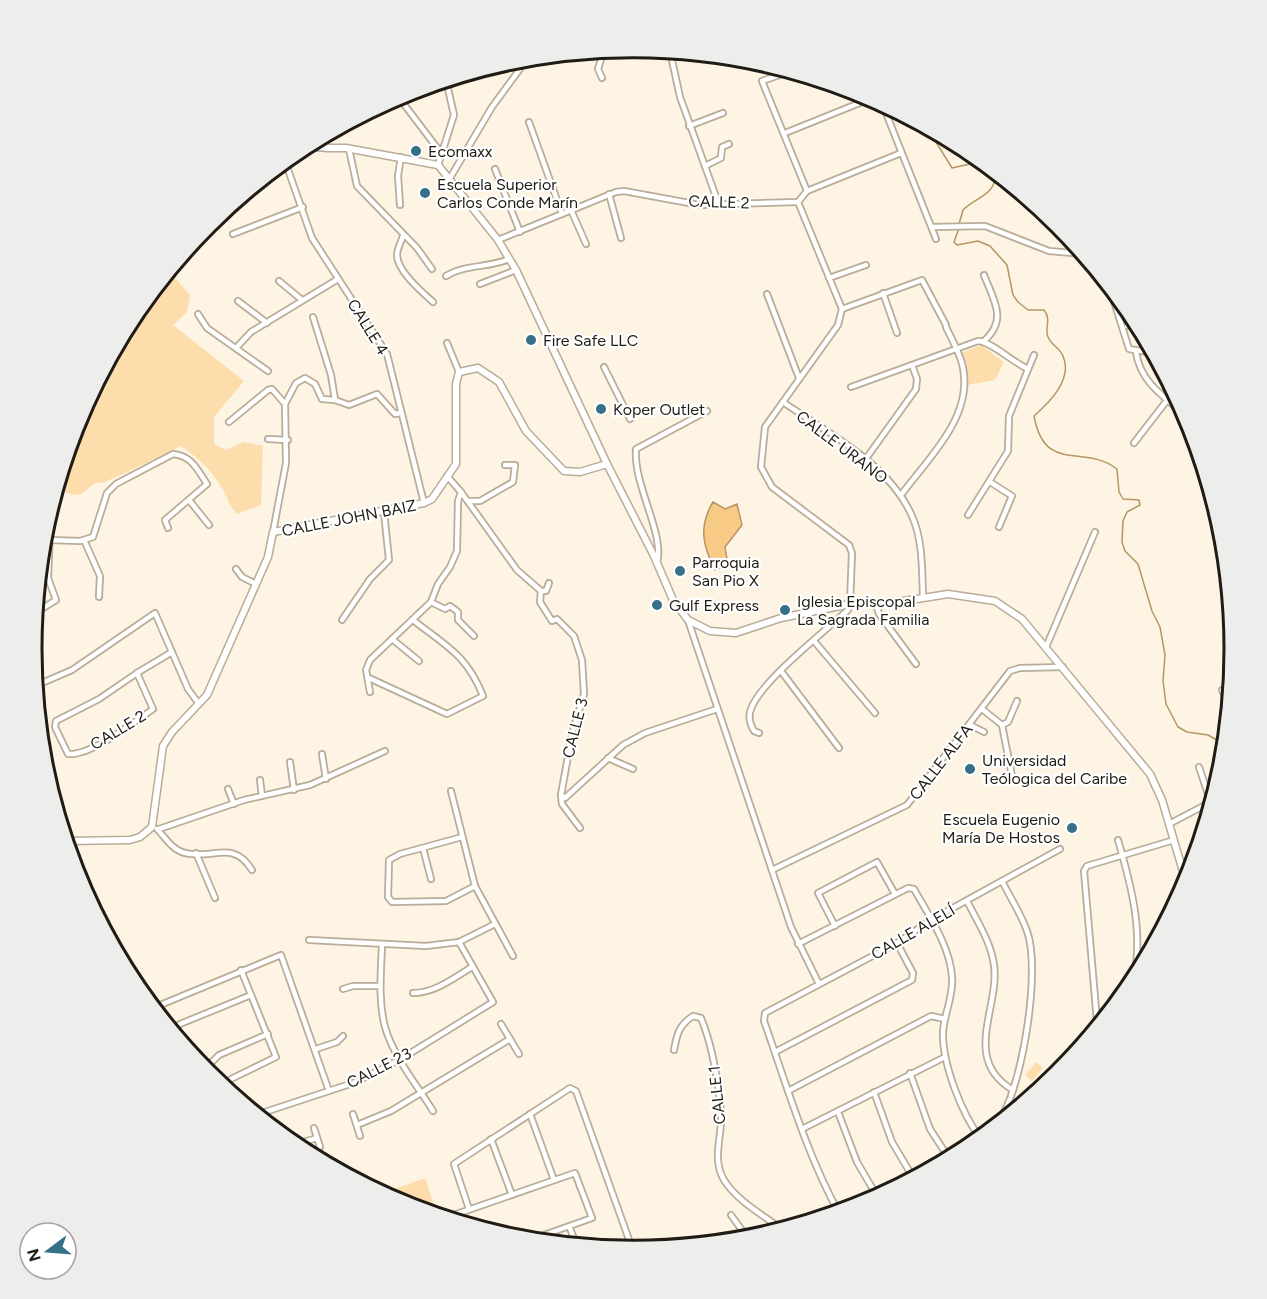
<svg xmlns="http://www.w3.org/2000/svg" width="1267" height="1299" font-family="Figtree,sans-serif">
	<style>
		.green { fill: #fdddab }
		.water { fill: #f7cb86; stroke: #b69664; stroke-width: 1.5 }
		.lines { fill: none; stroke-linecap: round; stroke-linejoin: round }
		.stream { stroke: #b69664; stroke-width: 1.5 }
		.minor-casing { stroke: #b9ac99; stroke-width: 8 }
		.tertiary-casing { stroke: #b9ac99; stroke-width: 9 }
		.minor { stroke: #fff; stroke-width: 4.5 }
		.tertiary { stroke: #fff; stroke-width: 6 }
		.poi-dot { fill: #357088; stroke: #fff; stroke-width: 2 }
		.labels { text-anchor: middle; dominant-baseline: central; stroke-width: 4.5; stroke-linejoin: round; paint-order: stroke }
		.poi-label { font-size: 16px; fill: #201b14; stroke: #fff; text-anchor: start }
		.street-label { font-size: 16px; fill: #201b14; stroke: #fff }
		.rim { fill: none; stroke: #201b14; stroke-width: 3 }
	</style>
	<rect width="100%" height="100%" fill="#fef4e3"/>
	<g class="green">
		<path d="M169,271l21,24 -3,17 -14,13 71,56 -30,36v27l12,6 18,-8 19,4 -2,59 -24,9c-9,-9 -8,-14 -14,-24 -10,-19 -25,-32 -42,-44 -25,12 -51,25 -76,36 -3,1 -6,0 -9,1 -7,3 -10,11 -19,12 -8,0 -15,-4 -19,-11l19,-65 56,-104z"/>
		<polygon points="981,345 1004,362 995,380 968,385 959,354"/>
		<polygon points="1036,1062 1043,1068 1032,1081 1025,1075"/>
		<polygon points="425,1178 438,1216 403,1206 381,1194"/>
	</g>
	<path class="water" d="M713,502l12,7 12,-5 5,21 -17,22 3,18 -13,5c-12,-24 -17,-43 -2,-68z"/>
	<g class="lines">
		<g class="stream">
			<path d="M937,132l-1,10 16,26 18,-4 16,2 8,7c5,21 -20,25 -31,37l-4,14"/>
			<path d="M959,228l-5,14 3,3 21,-4 12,5 17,19 6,30 5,7 10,8h16c8,10 0,18 4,27 3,8 12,11 15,19 10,23 -13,46 -29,60 11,59 49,27 83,53l2,23 4,7 16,1 1,5 -13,7 -4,9 -1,21 3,9 13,13 14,47 8,16 5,28 -2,26 3,23 12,23 9,5 21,3 9,5 8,12"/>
		</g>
		<defs>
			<g id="minor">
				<polyline points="670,51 680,97 719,205"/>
				<polyline points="791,71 762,81 807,191"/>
				<polyline points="602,78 598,69 604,50"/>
				<polyline points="409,91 403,103 441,153"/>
				<polyline points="882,103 936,239"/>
				<polyline points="529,122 562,214"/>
				<polyline points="689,126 723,113"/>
				<polyline points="785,133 872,98"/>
				<polyline points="300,148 326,148"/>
				<polyline points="349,149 357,186 417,248 432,269"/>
				<polyline points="285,161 312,238 387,354 424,503"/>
				<polyline points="438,165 454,115 446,80"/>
				<polyline points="705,166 721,158 722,147 729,144"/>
				<polyline points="495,169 520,232"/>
				<polyline points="450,178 492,107 528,58"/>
				<polyline points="609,194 621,238"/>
				<polyline points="798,202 807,191 901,153"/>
				<polyline points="400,205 398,176 401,157"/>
				<polyline points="571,210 586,244"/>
				<polyline points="932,227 985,226 1049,251 1084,254"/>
				<polyline points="233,234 303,207"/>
				<path d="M403,236c-2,6 -6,13 -6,19 0,16 25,37 36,47"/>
				<polyline points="498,240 616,192 624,191 700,205 798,202"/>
				<path d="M984,275c10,26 24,45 0,66"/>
				<path d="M446,276c19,-12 43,-8 63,-17"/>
				<polyline points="829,278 866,265"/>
				<polyline points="279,281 302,300"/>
				<polyline points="480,284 516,270"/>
				<polyline points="883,293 897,333"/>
				<polyline points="767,294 799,378"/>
				<polyline points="1112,295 1129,349 1154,353"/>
				<polyline points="238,301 267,323"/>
				<polyline points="842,309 922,280 946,325"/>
				<polyline points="198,314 207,328 268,371"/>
				<polyline points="313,317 331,375 335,400"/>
				<polyline points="1127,326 1137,321"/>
				<polyline points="447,343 459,372"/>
				<polyline points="236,348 251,332 338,279"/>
				<path d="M1136,352c4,31 31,47 53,66"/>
				<polyline points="604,367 630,419"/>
				<path d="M851,387l127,-46c12,0 35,21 48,27"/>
				<path d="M783,402c44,31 106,61 129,114 11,24 10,55 11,81"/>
				<polyline points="285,404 296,383 305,378 315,384 322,399 335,400 349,405 377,394 395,414 401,413"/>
				<polyline points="229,422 268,390 272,389 285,404 286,463 273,532"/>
				<polyline points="268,439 288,440"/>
				<polyline points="1134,443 1168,399"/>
				<polyline points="865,460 916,389 917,379 912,365"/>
				<polyline points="990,482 1012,496 999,527"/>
				<polyline points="461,492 517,570 541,591 540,602 552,621 557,619 574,636 582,660 584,694 572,734 561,795 562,804 580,828"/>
				<path d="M901,495c25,-34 68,-74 63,-120 -1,-16 -11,-33 -18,-48"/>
				<polyline points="189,500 209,525"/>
				<polyline points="468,501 480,501 513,482 515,465 505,465"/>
				<polyline points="968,515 1008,451 1009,416 1034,355"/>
				<path d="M50,540l30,1 13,-4 14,-44 9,-9 57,-30c19,2 24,15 34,30l-42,36 3,8"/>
				<polyline points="84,540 100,576 99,597"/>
				<path d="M657,562c8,-28 -24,-77 -21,-113l71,-38"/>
				<polyline points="236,569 242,577 256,584"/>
				<polyline points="541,591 546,591 549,583"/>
				<polyline points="431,602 445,609 450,606 458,612 458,620 474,636"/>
				<polyline points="876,604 879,614 916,664"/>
				<polyline points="35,613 56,600 48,578 51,506"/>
				<polyline points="342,620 370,579 389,560 384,512"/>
				<polyline points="688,620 791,927 819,984"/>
				<polyline points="392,639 419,661"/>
				<polyline points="814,641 875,713"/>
				<polyline points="1046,647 1095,532"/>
				<polyline points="781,671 839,748"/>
				<path d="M137,673l16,36c-19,13 -62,47 -85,45l-13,-27 1,-6 43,-22z"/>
				<polyline points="137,673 172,652"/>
				<path d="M369,678l78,36 36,-18c-16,-41 -37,-50 -70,-76"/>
				<polyline points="35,686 72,670 155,613 188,689 199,704"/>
				<polyline points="1222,690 1230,708"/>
				<polyline points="370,692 366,670 370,660 431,602 438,584 450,567 457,551 458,501 461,492 447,476"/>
				<polyline points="982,709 1002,725 1012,776"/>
				<polyline points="970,725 984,732"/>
				<polyline points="1002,725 1008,722 1017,701"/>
				<path d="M759,733l-5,-2c-4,-7 -6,-15 -3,-22 9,-27 74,-78 97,-99l2,-6 2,-51 -3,-8 -77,-58 -11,-20 4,-40 73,-102 4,-16 -44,-107"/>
				<polyline points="322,754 326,779"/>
				<polyline points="608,758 633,769"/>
				<polyline points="290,762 294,790"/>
				<polyline points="1199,767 1212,806"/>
				<polyline points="260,780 262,796"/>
				<polyline points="228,789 234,804"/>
				<polyline points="451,791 475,886 513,956"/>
				<polyline points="561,795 565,798 623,745 645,733 717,709"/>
				<polyline points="1169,824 1211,802"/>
				<path d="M157,829c8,8 15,21 28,24 28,7 48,-14 67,17"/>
				<polyline points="159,829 244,800 310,785 385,751"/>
				<polyline points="462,837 400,854 389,860 388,897 392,902 446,901 475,886"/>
				<path d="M1118,840c14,48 27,97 14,146"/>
				<polyline points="423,848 431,879"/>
				<polyline points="196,853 215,898"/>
				<polyline points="772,870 907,805 1010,671 1020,668 1063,667"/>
				<path d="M967,901c10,20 24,41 27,64 6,42 -33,95 19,125"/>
				<polyline points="835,926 818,893 877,862 895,894"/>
				<polyline points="309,940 426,946 459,942 495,924"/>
				<path d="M798,944l110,-56 6,1c15,27 36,57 38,88 2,18 -8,37 -9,55 -1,31 19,83 38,107"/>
				<path d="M382,945c-1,26 -4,56 3,82 9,31 32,58 48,84"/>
				<polyline points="343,989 353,986 380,986"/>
				<path d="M413,993c22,0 41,-15 59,-26"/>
				<polyline points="153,1008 281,955 329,1091"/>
				<polyline points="501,1024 519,1054"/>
				<polyline points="1099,1026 1097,1021 1084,871 1087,866 1174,840"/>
				<polyline points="172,1032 180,1024 251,995"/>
				<polyline points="316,1049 337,1042 343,1036"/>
				<path d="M674,1050c3,-16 5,-25 19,-34l8,2c12,29 17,62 20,94 2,23 -10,46 3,68 13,21 39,35 59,50"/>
				<polyline points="775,1052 912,980 913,973 897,943"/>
				<polyline points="204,1070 219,1055 268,1034"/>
				<polyline points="910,1073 930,1129 950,1160"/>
				<polyline points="231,1079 276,1057 241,970"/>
				<polyline points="788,1091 931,1016 945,1019"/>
				<polyline points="874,1092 892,1142 914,1179"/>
				<polyline points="838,1112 857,1162 878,1198"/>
				<polyline points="353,1114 360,1136"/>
				<polyline points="530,1114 554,1180"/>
				<polyline points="256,1115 356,1082 401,1059 493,1002 459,942"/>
				<polyline points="357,1125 391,1111 510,1039"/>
				<polyline points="314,1128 320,1147"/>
				<polyline points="802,1129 945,1057"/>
				<path d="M989,1133c5,-6 10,-12 14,-19 20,-35 38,-145 24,-183 -6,-17 -17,-34 -25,-50"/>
				<polyline points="491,1139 512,1195"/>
				<polyline points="293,1145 317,1138"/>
				<polyline points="469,1209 454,1164 570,1088 576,1091 633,1251"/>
				<path d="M839,1213c-33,-60 -52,-127 -75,-192l1,-8 132,-70 34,-23 129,-71"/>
				<polyline points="731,1215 749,1240"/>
				<polyline points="445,1218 575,1173 592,1218 527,1241"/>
				<polyline points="569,1226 577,1246"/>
			</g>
			<g id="tertiary">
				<polyline points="324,136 326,148 346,148 438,165 498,240 516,270 607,464 654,556 673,600 688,620 710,631 736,633 781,618 850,604 898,602 948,594 995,601 1022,619 1150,774 1162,800 1187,885"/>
				<polyline points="66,841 130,840 140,837 152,827 163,746 172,732 207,695 268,557 273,532 424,503 432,499 456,464 456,384 459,372 478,368 499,382 526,431 564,471 580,472 607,464"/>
			</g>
		</defs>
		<use href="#minor" class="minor-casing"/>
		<use href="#tertiary" class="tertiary-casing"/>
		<use href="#minor" class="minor"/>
		<use href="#tertiary" class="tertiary"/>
	</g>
	<g class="poi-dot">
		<circle cx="416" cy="151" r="6"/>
		<circle cx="425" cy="193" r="6"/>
		<circle cx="531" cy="340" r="6"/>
		<circle cx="601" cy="409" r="6"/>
		<circle cx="680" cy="571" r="6"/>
		<circle cx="657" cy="605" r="6"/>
		<circle cx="785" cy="610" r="6"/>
		<circle cx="970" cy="769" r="6"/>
		<circle cx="1072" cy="828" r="6"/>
	</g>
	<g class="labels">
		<g class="poi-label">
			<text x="428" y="151">Ecomaxx</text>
			<text x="437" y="184">Escuela Superior<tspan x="437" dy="18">Carlos Conde Marín</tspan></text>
			<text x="543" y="340">Fire Safe LLC</text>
			<text x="613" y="409">Koper Outlet</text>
			<text x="692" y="562">Parroquia<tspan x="692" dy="18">San Pio X</tspan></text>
			<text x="797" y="601">Iglesia Episcopal<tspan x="797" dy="18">La Sagrada Familia</tspan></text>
			<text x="669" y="605">Gulf Express</text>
			<text x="982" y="760">Universidad<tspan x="982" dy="18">Teólogica del Caribe</tspan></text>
			<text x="1060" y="819" text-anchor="end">Escuela Eugenio<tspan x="1060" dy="18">María De Hostos</tspan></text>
		</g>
		<g class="street-label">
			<text transform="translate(719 202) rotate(2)">CALLE 2</text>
			<text transform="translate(368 327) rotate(58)">CALLE 4</text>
			<text transform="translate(842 447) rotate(37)">CALLE URANO</text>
			<text transform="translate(349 518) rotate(-11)">CALLE JOHN BAIZ</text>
			<text transform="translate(575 728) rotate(-76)">CALLE 3</text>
			<text transform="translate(118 730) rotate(-31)">CALLE 2</text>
			<text transform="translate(941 762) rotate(-52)">CALLE ALFA</text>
			<text transform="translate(913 932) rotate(-30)">CALLE ALELÍ</text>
			<text transform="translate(379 1068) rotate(-27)">CALLE 23</text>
			<text transform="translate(717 1095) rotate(-96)">CALLE 1</text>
		</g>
	</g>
	<path d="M0 0H1267V1299H0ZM42 649a591 591 0 1 1 1182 0a591 591 0 1 1-1182 0Z" fill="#ededec" fill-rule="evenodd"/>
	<path class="rim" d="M42 649a591 591 0 1 1 1182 0a591 591 0 1 1-1182 0Z"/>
	<g transform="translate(48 1251) rotate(254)"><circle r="28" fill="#ffffff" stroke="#a6a4a1" stroke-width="1.5"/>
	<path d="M0-4.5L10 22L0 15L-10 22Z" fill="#357088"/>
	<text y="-9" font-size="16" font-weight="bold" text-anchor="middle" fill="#201b14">N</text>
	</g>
</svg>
